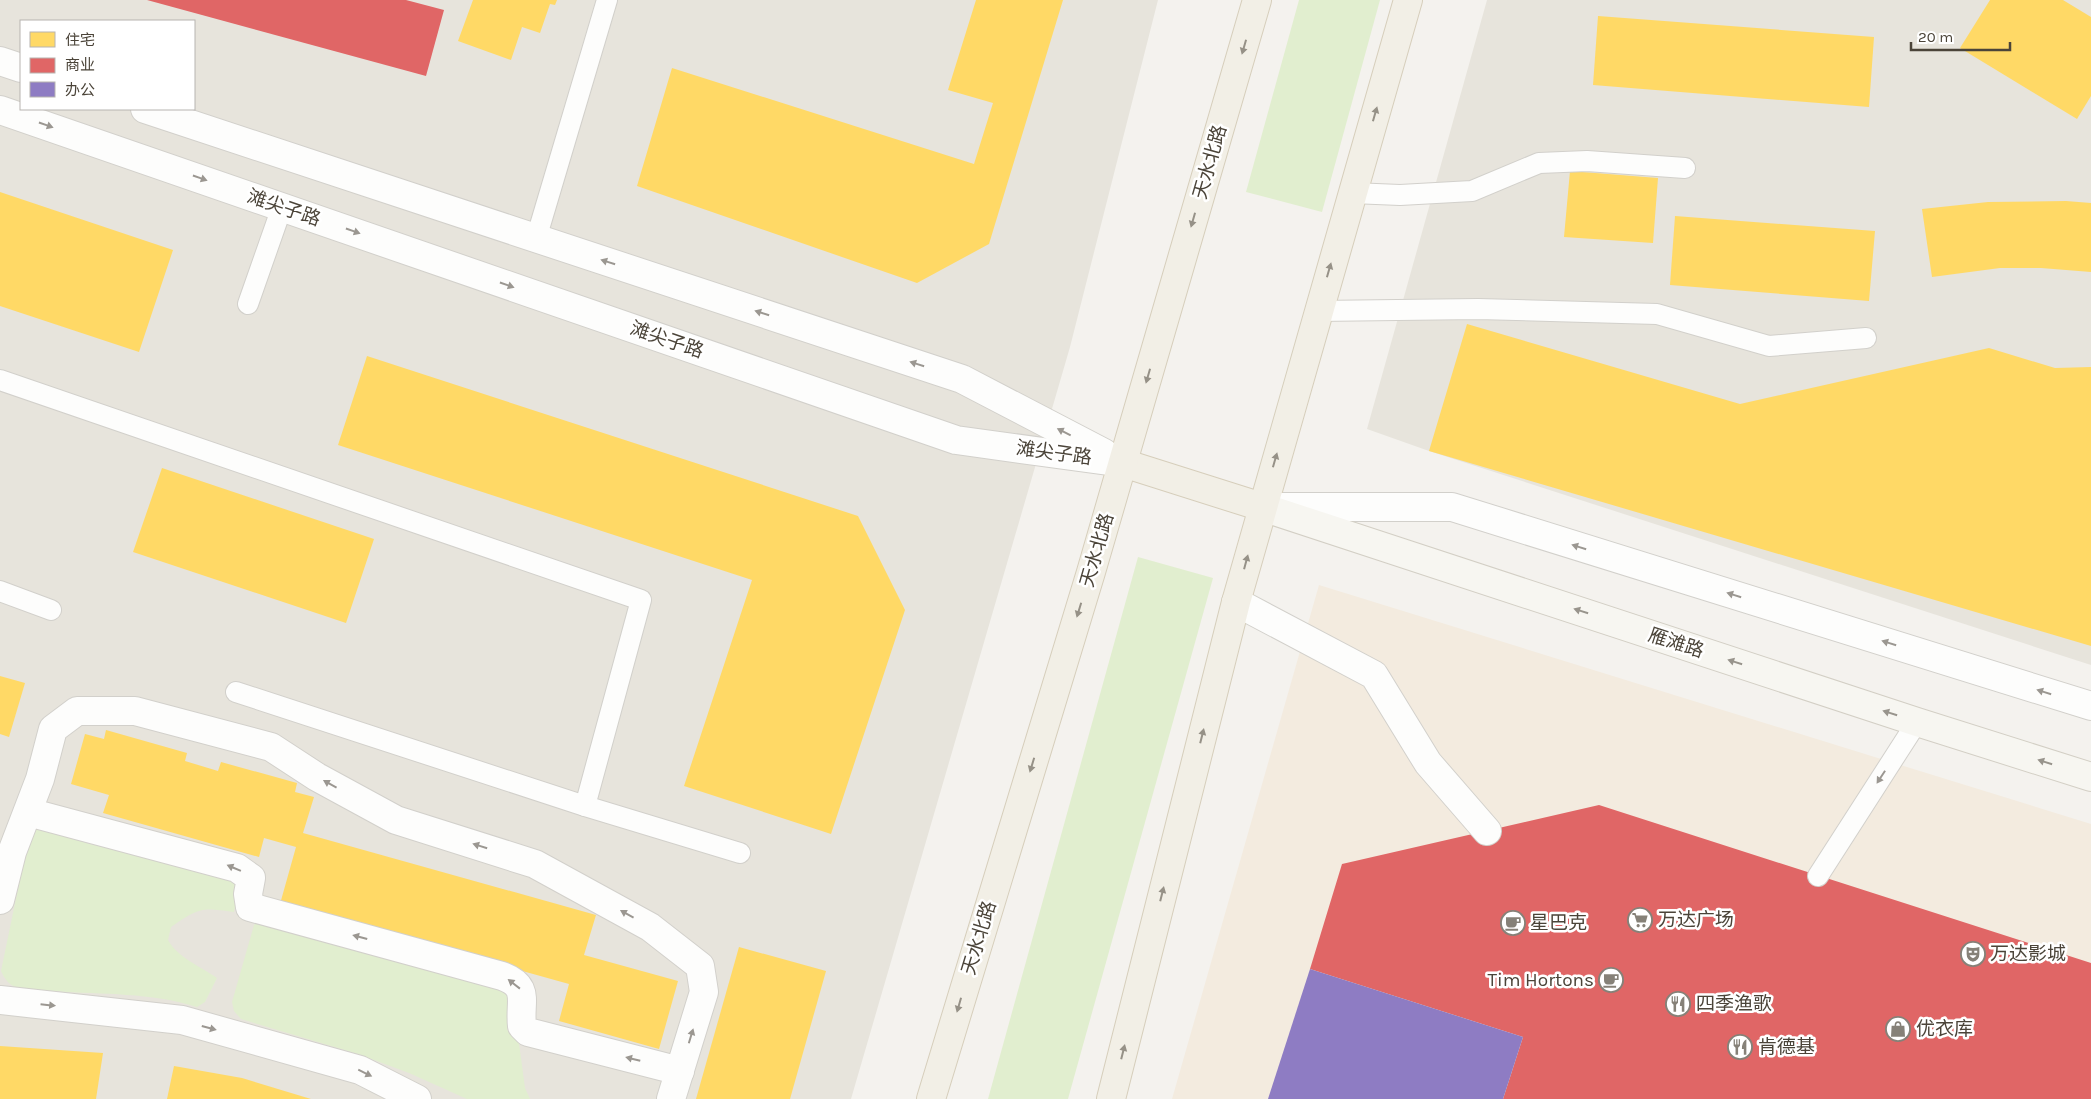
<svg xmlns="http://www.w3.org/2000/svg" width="2091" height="1099" font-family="Karla,'Noto Sans SC',sans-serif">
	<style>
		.residential { fill: #e7e4dc; fill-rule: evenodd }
		.commercial { fill: #f3ebdf }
		.green { fill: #e1eecf }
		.homes { fill: #ffd966 }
		.shops { fill: #e06666 }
		.offices { fill: #8e7cc3 }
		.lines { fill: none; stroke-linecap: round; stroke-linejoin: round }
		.lane-casing { stroke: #d2d0cb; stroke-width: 22 }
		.street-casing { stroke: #d2d0cb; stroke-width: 30 }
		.secondary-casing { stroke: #d3cfc5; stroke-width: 30 }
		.primary-casing { stroke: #d6cebb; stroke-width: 30 }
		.lane { stroke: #fdfdfc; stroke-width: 20 }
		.street { stroke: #fdfdfc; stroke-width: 28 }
		.secondary { stroke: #f7f6f1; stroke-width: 28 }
		.primary { stroke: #f2efe6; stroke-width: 28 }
		.oneway { fill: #969187 }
		.oneway2 { fill: #9b9791 }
		.oneway3 { fill: #98948c }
		.labels { text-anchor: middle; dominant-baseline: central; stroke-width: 5; stroke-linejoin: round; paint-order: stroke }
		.street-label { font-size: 19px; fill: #4b4439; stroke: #fff }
		.poi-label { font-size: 19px; fill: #4b4439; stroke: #fff; text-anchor: start }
	</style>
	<rect width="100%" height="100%" fill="#f4f2ee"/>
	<g class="residential">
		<path d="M0,0h1158l-88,347 -219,752h-851zM21,21h173v88h-173z"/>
		<polygon points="1487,0 2091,0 2091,665 1429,451 1367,429"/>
	</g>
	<polygon class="commercial" points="1319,585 2091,824 2091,1099 1172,1099"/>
	<g class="green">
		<polygon points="1299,0 1380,0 1322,212 1246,192"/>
		<polygon points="1138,557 1213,578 1068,1099 988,1099"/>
		<path d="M36,827l54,17 142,33 7,9 -5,26c-34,-5 -35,-4 -63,15l-3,13c10,18 32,26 49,38l-12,24 -8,5c-47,-15 -93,-12 -142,-16 -12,-1 -28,0 -39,-4 -7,-2 -12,-9 -15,-16l25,-121z"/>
		<polygon points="260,919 512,990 511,1010 507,1030 518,1036 525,1088 530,1099 467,1099 409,1073 358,1054 241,1019 234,1011 232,1002 254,925"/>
	</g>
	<g class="homes">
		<polygon points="473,0 557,0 555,5 550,4 540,33 522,27 511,60 458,41"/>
		<polygon points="976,0 1063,0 989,244 917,283 637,186 672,68 974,164 993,103 948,90"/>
		<polygon points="1990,0 2063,0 2091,17 2091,96 2077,119 1960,48"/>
		<polygon points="1598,16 1874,37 1869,107 1593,85"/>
		<polygon points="1570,171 1658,178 1653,243 1564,237"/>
		<polygon points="0,192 173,250 139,352 0,306"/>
		<polygon points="2066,201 2091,203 2091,272 2041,268 2000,268 1932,277 1922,209 1988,202"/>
		<polygon points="1675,216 1875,231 1869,301 1670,285"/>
		<polygon points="1467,324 1740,404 1989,348 2055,368 2091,367 2091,646 1429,451"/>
		<polygon points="367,356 858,516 905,610 831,834 684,786 752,580 338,445"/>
		<polygon points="162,468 374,539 346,623 133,552"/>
		<polygon points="0,676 25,683 9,737 0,734"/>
		<polygon points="106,730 187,753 185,761 218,771 221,762 297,783 295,792 314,797 303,833 596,915 584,955 678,981 659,1049 559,1021 569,984 280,904 296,847 264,838 259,857 103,813 109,795 71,784 85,734 104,739"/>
		<polygon points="739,947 826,971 790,1099 696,1099"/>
		<polygon points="0,1046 103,1053 96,1099 0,1099"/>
		<polygon points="174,1066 242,1078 311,1099 167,1099"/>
	</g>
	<g class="shops">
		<polygon points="147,0 406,0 444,10 426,76"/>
		<polygon points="1599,805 2091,963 2091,1099 1503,1099 1523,1037 1310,969 1342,864"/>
	</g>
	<polygon class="offices" points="1310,969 1523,1037 1503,1099 1268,1099"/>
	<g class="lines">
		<defs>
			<g id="lane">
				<polyline points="1352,193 1400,195 1472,191 1539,163 1587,161 1685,168"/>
				<polyline points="536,239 607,0"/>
				<polyline points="248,304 282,207"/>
				<polyline points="1317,311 1478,309 1657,314 1769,346 1866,338"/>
				<polyline points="0,380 641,600 585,806"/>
				<polyline points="0,591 51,610"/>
				<polyline points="236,692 585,806 740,853"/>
				<polyline points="1818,876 1917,722"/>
			</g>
			<g id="street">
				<polyline points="0,61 21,68"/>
				<polyline points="145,109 962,379 1104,453"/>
				<polyline points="0,110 956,440 1123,463"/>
				<polyline points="1268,507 1452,507 2091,706"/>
				<polyline points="1236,602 1374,675 1428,763 1487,831"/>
				<path d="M28,812l209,56 14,10 -3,16 2,13 252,69c29,11 17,25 20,50l6,6 152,39"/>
				<polyline points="0,900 12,852 40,779 53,729 77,711 135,711 271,747 317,777 396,820 535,864 650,927 700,966 704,992 671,1099"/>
				<polyline points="0,1000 182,1020 360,1070 417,1099"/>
			</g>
			<polyline id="secondary" points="1262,507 1917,722 2091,777"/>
			<g id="primary">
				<polyline points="1123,463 1262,507"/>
				<polyline points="931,1099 1091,572 1257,0"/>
				<polyline points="1111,1099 1236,602 1408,0"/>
			</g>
		</defs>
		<use href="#lane" class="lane-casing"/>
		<use href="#street" class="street-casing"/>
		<use href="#secondary" class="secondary-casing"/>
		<use href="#primary" class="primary-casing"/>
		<use href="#lane" class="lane"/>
		<use href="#street" class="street"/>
		<use href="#secondary" class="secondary"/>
		<use href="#primary" class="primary"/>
	</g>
	<defs><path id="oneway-solid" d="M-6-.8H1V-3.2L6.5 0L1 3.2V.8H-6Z" transform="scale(1.25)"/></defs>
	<g class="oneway">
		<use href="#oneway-solid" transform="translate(1244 47) rotate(106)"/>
		<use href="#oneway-solid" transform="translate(1375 114) rotate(-74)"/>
		<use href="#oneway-solid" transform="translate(1193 220) rotate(106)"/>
		<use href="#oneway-solid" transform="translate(1329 270) rotate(-74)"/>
		<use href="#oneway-solid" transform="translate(1148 376) rotate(106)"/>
		<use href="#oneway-solid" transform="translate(1275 460) rotate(-74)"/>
		<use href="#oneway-solid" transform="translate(1246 562) rotate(-75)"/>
		<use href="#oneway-solid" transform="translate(1079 610) rotate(107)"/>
		<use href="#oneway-solid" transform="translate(1202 736) rotate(-76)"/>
		<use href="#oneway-solid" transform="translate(1032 765) rotate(107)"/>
		<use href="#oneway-solid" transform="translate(1162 894) rotate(-76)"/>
		<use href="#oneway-solid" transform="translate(959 1005) rotate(106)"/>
		<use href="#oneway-solid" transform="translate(1123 1052) rotate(-76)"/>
	</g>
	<g class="oneway2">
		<use href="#oneway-solid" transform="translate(46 125) rotate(19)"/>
		<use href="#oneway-solid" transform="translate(200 178) rotate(19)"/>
		<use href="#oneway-solid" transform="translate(353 231) rotate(19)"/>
		<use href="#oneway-solid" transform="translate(608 262) rotate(-162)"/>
		<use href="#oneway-solid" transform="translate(507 285) rotate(19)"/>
		<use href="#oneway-solid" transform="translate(762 313) rotate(-162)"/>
		<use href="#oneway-solid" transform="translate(917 364) rotate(-162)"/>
		<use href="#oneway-solid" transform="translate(1064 432) rotate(-153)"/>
		<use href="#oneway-solid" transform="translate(1579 547) rotate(-163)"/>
		<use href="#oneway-solid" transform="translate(1734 595) rotate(-163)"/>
		<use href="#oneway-solid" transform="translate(1889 643) rotate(-163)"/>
		<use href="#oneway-solid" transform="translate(2044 692) rotate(-163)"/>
		<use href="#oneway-solid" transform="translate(1881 777) rotate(123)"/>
		<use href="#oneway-solid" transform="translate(330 784) rotate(-151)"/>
		<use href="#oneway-solid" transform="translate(480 846) rotate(-163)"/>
		<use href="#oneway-solid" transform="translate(234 868) rotate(-157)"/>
		<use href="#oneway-solid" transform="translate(627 914) rotate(-151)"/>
		<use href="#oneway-solid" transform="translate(360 937) rotate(-165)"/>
		<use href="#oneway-solid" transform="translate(514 984) rotate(-142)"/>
		<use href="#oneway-solid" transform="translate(48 1005) rotate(6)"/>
		<use href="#oneway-solid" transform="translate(209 1028) rotate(15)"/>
		<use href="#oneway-solid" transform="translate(691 1036) rotate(-73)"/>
		<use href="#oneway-solid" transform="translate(633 1059) rotate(-166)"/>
		<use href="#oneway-solid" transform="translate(365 1073) rotate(26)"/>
	</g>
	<g class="oneway3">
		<use href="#oneway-solid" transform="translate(1581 611) rotate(-162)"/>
		<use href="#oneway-solid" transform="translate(1735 662) rotate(-162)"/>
		<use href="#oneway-solid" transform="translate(1890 713) rotate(-162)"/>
		<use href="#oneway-solid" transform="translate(2045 762) rotate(-162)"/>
	</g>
	<defs>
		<symbol id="supermarket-ring" viewBox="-11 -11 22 22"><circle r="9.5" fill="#fff" stroke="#868178" stroke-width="1.5"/><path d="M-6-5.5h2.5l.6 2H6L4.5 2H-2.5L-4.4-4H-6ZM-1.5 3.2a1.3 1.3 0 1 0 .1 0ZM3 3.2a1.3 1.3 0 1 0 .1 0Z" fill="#868178"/></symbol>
		<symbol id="cafe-ring" viewBox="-11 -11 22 22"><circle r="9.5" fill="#fff" stroke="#868178" stroke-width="1.5"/><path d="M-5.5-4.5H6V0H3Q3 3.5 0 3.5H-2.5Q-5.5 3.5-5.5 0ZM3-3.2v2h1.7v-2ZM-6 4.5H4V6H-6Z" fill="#868178"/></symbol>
		<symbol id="theatre-ring" viewBox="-11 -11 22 22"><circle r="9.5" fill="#fff" stroke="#868178" stroke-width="1.5"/><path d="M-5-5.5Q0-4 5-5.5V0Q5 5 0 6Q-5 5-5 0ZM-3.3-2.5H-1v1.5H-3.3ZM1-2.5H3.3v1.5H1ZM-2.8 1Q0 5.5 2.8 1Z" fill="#868178"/></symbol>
		<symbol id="restaurant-ring" viewBox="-11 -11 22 22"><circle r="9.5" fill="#fff" stroke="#868178" stroke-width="1.5"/><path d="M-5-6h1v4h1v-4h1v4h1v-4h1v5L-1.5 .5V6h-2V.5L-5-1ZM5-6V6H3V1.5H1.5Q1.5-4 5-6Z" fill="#868178"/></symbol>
		<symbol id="shop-ring" viewBox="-11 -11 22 22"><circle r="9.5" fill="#fff" stroke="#868178" stroke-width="1.5"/><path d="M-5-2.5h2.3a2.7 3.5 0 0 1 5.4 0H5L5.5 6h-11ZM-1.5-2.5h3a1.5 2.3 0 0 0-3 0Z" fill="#868178"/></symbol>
	</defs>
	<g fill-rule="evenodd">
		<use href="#supermarket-ring" x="1626" y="906" width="28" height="28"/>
		<use href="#cafe-ring" x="1499" y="909" width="28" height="28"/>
		<use href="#theatre-ring" x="1959" y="940" width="28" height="28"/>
		<use href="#cafe-ring" x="1597" y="966" width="28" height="28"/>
		<use href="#restaurant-ring" x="1664" y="990" width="28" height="28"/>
		<use href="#shop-ring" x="1884" y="1015" width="28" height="28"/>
		<use href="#restaurant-ring" x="1726" y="1033" width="28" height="28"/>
	</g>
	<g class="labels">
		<g class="street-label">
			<text transform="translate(1210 162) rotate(-74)">天水北路</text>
			<text transform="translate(284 208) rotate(19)">滩尖子路</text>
			<text transform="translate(667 340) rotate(19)">滩尖子路</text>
			<text transform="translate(1054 453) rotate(8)">滩尖子路</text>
			<text transform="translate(1097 550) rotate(-74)">天水北路</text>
			<text transform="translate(1676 643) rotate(18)">雁滩路</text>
			<text transform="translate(979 938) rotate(-73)">天水北路</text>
		</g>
		<g class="poi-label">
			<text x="1658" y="920">万达广场</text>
			<text x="1530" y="923">星巴克</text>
			<text x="1990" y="954">万达影城</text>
			<text x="1594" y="980" text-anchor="end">Tim Hortons</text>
			<text x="1696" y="1004">四季渔歌</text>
			<text x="1916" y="1029">优衣库</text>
			<text x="1758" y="1047">肯德基</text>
		</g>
	</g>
	<rect x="20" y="20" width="175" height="90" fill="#ffffff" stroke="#b7b4b0"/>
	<rect x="30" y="32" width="25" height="15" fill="#ffd966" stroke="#b7b4b0"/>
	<text x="65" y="45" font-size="15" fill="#4b4439">住宅</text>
	<rect x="30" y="58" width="25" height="15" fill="#e06666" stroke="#b7b4b0"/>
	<text x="65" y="70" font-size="15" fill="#4b4439">商业</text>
	<rect x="30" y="82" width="25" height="15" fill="#8e7cc3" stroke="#b7b4b0"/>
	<text x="65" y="95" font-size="15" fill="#4b4439">办公</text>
	<path d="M1911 42v8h99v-8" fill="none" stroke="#4b4439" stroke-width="2.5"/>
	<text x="1918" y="42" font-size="15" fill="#4b4439" stroke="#ffffff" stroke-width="4" paint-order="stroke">20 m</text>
</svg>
